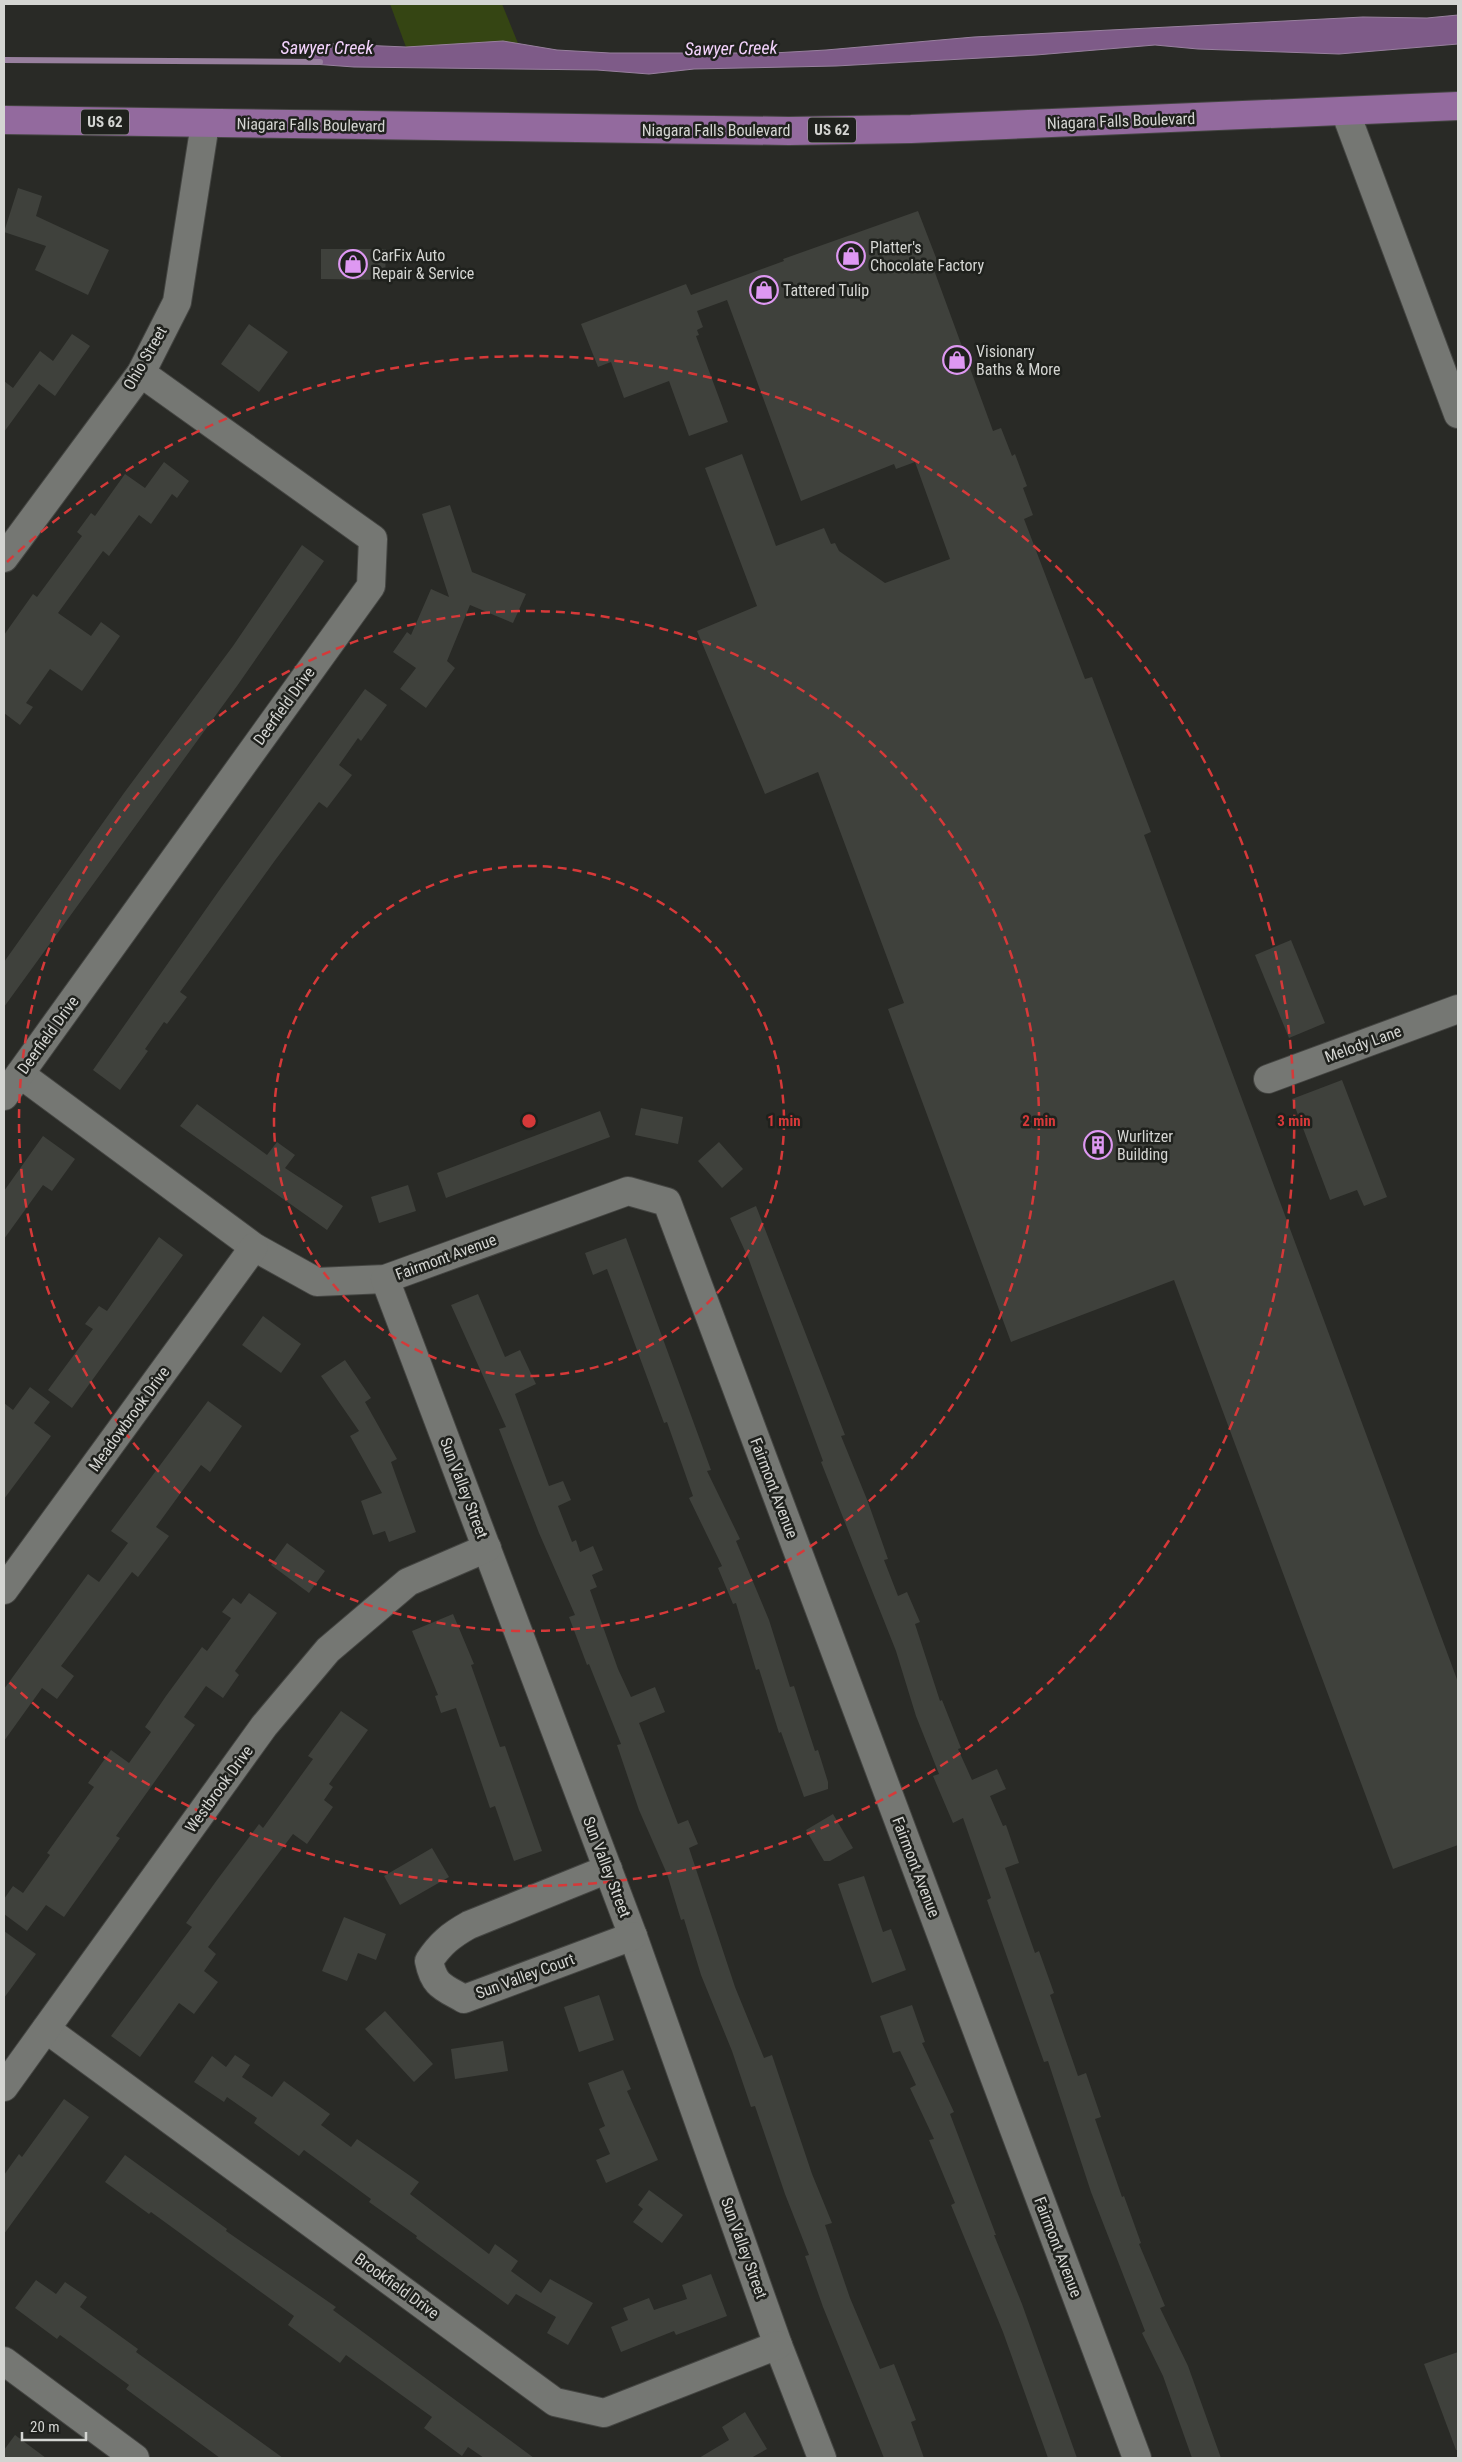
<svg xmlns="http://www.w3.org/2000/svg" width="1462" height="2462" font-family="'Roboto Condensed',sans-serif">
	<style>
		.green { fill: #354513 }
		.water { fill: #7e5b88; stroke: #98809e }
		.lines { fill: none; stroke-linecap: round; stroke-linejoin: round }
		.stream { stroke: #98809e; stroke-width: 6 }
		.building { fill: #3f413c }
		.minor-casing { stroke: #444542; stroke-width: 30 }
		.major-casing { stroke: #444542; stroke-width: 30 }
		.minor { stroke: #757773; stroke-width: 28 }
		.major { stroke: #936a9e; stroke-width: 28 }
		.ring { fill: none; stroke: #d63939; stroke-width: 2.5; stroke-dasharray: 9 6 }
		.labels { text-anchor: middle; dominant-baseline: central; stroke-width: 5; stroke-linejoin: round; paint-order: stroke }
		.shield { fill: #1f211d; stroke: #9e9f9c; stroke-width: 1 }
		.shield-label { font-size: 15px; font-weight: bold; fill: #d4d5d2 }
		.street-label { font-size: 16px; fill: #d4d5d2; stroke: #1f211d }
		.poi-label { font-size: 16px; fill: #d4d5d2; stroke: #1f211d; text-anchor: start }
		.water-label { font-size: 18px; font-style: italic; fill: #f4d3fd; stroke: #1f211d }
		.centre { fill: #d63939; stroke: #1f211d; stroke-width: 2.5 }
		.ring-label { font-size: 15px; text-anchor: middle; font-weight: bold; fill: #d63939; stroke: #1f211d; stroke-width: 5; stroke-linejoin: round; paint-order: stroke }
	</style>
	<rect width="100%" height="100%" fill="#292a26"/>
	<polygon class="green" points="390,4 502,4 522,53 406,47"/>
	<polygon class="water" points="1458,15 1458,44 1339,54 1198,49 1155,45 1036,55 836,66 694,69 649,74 597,70 354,67 313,64 313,43 406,47 503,41 557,50 610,53 773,53 826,50 974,37 1363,17 1427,18"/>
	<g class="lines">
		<polyline class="stream" points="4,60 320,62"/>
	</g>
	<g class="building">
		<polygon points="18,188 42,196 36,216 109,250 88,295 35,270 46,246 4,232"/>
		<polygon points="918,211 940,268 934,270 993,431 1001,428 1012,456 1015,454 1027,486 1023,488 1033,515 1024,519 1085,679 1092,677 1151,832 1144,835 1458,1682 1458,1845 1393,1869 1174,1280 1011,1342 888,1009 904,1003 818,772 765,794 697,631 757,606 705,468 742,454 776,546 824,528 831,544 835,543 839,551 885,583 950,559 915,462 896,469 894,464 801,501 727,300 697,311 703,327 697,330 699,335 696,336 728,422 689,436 669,381 624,398 611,362 598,367 581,324 686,284 691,295 784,261 783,259"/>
		<polygon points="321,249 386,249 385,280 321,279"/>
		<polygon points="249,324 288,352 259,392 221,364"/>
		<polygon points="72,334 90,346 71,373 55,396 39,384 4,432 4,381 13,388 40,351 53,361"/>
		<polygon points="164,462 189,481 177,498 172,494 151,524 139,515 109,556 103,551 58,613 91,636 101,622 120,636 82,691 50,669 26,703 33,707 20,725 4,713 4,635 33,594 37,597 82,536 77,532 91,513 95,516 125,474 145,488"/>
		<polygon points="450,505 472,572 526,594 513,623 470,605 447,661 455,668 426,708 400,689 416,668 393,652 407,632 411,635 431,589 449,597 422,514"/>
		<polygon points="302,545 324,561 237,686 4,1007 4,962 124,793 233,646"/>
		<polygon points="365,689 387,705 361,741 358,738 339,765 352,775 327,808 319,802 276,859 180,992 187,997 167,1024 164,1022 145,1049 148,1051 120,1090 93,1070 218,892"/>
		<polygon points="1291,940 1325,1023 1289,1038 1255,955"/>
		<polygon points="1342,1080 1387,1197 1364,1206 1357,1190 1330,1200 1292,1099"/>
		<polygon points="197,1104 267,1155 277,1142 295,1155 285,1168 343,1206 327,1230 180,1126"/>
		<polygon points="641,1108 683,1117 678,1144 635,1135"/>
		<polygon points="600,1111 610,1137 446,1198 437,1173"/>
		<polygon points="43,1136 75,1159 52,1191 43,1185 4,1239 4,1191"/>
		<polygon points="719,1142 743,1169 722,1188 698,1161"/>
		<polygon points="408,1185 416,1211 379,1223 371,1197"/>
		<polygon points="756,1206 845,1435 841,1436 868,1502 888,1559 884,1560 898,1596 907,1592 920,1622 915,1624 940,1701 942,1700 961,1748 958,1749 972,1780 997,1769 1006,1789 990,1796 1003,1826 1006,1825 1019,1863 1005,1868 1035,1953 1039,1951 1054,1993 1050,1995 1078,2076 1086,2073 1101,2117 1095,2119 1122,2197 1124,2196 1141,2243 1139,2244 1165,2306 1160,2308 1188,2366 1221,2458 1192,2458 1163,2376 1142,2333 1145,2331 1091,2192 1048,2061 1044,2062 987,1900 991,1898 963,1818 953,1823 933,1776 939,1774 916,1716 896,1651 821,1462 823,1461 749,1260 730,1218"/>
		<polygon points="159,1237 183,1255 72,1408 48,1390 93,1329 85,1324 99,1306 107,1311"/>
		<polygon points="626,1238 711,1470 707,1471 740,1539 736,1541 769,1620 790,1687 794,1686 815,1751 818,1750 828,1782 828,1789 804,1797 781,1732 779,1733 759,1669 756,1670 736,1603 733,1604 718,1568 722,1566 689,1498 693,1496 667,1422 664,1423 607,1269 593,1275 585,1253"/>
		<polygon points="478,1294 505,1357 520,1350 536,1384 515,1394 549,1486 563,1481 571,1500 558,1506 572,1542 576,1540 580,1552 593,1546 603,1570 592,1575 597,1587 590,1590 618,1669 631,1697 655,1687 665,1712 639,1723 678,1824 688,1820 698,1844 689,1848 735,1987 764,2058 772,2055 812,2174 832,2223 825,2225 850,2298 880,2369 894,2364 916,2420 911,2422 924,2458 884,2458 823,2307 805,2256 809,2255 785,2194 755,2106 751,2107 732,2051 701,1975 684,1919 681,1920 667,1874 639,1810 617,1745 621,1744 589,1664 587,1665 569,1617 575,1615 539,1533 499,1429 506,1427 451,1305"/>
		<polygon points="263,1316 301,1344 281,1373 242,1345"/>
		<polygon points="345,1360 371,1398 365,1402 397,1459 391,1462 416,1532 389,1542 385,1531 373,1535 361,1501 382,1493 350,1436 359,1431 321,1376"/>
		<polygon points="30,1387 50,1402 34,1423 51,1436 4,1499 4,1403 13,1410"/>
		<polygon points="208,1401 242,1426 210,1472 201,1465 156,1527 169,1536 138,1577 132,1572 61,1666 74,1676 57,1699 42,1688 4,1741 4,1689 88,1574 99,1582 128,1543 111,1531"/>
		<polygon points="287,1543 325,1571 309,1593 271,1565"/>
		<polygon points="249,1593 277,1613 235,1671 239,1675 223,1698 206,1686 184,1717 195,1725 116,1836 120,1838 64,1917 46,1905 27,1931 4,1914 4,1899 13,1886 23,1893 50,1855 47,1853 94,1787 88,1783 111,1750 129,1763 151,1732 145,1727 166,1696 202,1647 207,1651 231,1618 222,1612 233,1598 241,1604"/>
		<polygon points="453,1614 474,1664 471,1665 500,1747 505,1746 542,1851 514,1861 495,1806 490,1808 456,1708 441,1713 435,1696 438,1695 412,1631"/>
		<polygon points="341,1711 368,1730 329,1784 333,1787 324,1800 333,1807 307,1844 293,1834 208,1947 216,1954 204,1971 218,1982 194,2014 179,2003 140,2057 111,2036 192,1927 186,1923 217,1880 259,1824 263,1828 313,1759 308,1756"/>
		<polygon points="833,1814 853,1848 830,1861 824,1861 806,1830"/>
		<polygon points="432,1848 449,1877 400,1905 384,1876"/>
		<polygon points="864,1876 883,1932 891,1929 906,1970 872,1983 838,1884"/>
		<polygon points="344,1917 386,1934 376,1960 358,1953 347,1981 322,1971"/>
		<polygon points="4,1931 36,1954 4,1998"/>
		<polygon points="599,1995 614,2040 579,2052 564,2007"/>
		<polygon points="912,2005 925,2042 922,2043 954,2112 950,2114 996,2235 994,2235 1022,2304 1077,2458 1048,2458 1003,2332 951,2205 955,2203 929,2140 934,2139 910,2088 916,2085 900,2051 893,2053 880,2016"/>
		<polygon points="385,2011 433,2064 414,2082 365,2029"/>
		<polygon points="503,2041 508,2071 455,2079 451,2049"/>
		<polygon points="235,2055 250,2065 242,2077 272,2097 284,2081 330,2114 321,2125 351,2147 357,2139 419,2182 410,2194 489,2254 495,2244 518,2261 511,2271 541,2293 550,2279 593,2303 568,2345 547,2333 556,2317 516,2294 508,2305 416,2238 417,2236 369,2202 371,2199 304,2150 299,2156 254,2123 257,2118 227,2097 224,2102 194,2082 212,2056 226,2067"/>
		<polygon points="623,2070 631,2089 627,2091 658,2160 606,2183 596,2160 610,2154 599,2129 605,2126 588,2083"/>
		<polygon points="64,2099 89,2117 4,2234 4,2175 19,2154 22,2157"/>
		<polygon points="125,2155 227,2229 226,2231 336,2307 333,2310 534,2458 484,2458 468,2447 462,2456 424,2428 432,2417 346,2355 340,2363 288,2325 294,2316 151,2212 149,2214 105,2182"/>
		<polygon points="649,2190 683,2215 662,2243 633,2222 643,2209 638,2205"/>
		<polygon points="711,2274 727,2316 676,2335 674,2331 621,2352 611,2327 628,2320 623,2308 649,2298 654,2310 687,2299 682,2285"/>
		<polygon points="36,2280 56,2294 65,2282 87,2297 80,2307 138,2349 136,2352 283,2458 220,2458 126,2389 129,2385 60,2335 57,2339 15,2308"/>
		<polygon points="1458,2352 1458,2450 1456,2450 1424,2364"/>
		<polygon points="745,2412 767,2449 751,2458 699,2458 729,2440 722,2427"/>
		<polygon points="15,2435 46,2458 4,2458 4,2450"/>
	</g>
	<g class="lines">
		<defs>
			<g id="minor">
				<polyline points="1345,111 1458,414"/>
				<polyline points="4,558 141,373 177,302 205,124"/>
				<polyline points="20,1074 254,1247 317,1282 385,1279 628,1191 667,1202 1137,2458"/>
				<polyline points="1268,1079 1458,1009"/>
				<polyline points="4,1096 371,586 373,539 141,373"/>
				<polyline points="385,1279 633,1936 778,2345 822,2458"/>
				<polyline points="4,1590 254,1247"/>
				<path d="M608,1869l-139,56c-18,10 -29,19 -40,36 5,25 14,26 35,38l169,-63"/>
				<polyline points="46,2029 555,2402 604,2413 778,2345"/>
				<polyline points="4,2087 264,1726 328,1650 408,1582 487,1548"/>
				<polyline points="4,2361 135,2458"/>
			</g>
			<polyline id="major" points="4,120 789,131 911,129 1458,106"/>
		</defs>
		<use href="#minor" class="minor-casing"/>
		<use href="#major" class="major-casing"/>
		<use href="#minor" class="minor"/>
		<use href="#major" class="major"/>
	</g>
	<g class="ring">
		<circle cx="529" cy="1121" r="255"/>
		<circle cx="529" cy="1121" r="510"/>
		<path d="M7 562A765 765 0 1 1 7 1680"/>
	</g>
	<defs>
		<symbol id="shop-ring" viewBox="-11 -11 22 22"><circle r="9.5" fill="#1f211d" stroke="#de98f2" stroke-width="1.5"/><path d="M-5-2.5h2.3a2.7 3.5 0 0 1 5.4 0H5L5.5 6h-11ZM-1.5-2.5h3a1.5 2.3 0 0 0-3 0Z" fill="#de98f2"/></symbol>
		<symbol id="building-ring" viewBox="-11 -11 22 22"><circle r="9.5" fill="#1f211d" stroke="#de98f2" stroke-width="1.5"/><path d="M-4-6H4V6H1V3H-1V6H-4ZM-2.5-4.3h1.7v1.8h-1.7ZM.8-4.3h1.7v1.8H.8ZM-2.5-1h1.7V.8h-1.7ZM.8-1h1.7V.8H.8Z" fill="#de98f2"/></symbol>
	</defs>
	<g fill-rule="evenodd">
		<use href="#shop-ring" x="835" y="240" width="32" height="32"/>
		<use href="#shop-ring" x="337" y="248" width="32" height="32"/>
		<use href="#shop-ring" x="748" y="274" width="32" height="32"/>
		<use href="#shop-ring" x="941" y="344" width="32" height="32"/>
		<use href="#building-ring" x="1082" y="1129" width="32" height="32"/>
	</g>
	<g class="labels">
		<g class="shield">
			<rect x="81" y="109.5" width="48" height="25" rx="4"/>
			<rect x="808" y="117.5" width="48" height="25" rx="4"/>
		</g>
		<g class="shield-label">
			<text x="105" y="122">US 62</text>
			<text x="832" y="130">US 62</text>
		</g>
		<g class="street-label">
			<text transform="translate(1121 121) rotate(-2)">Niagara Falls Boulevard</text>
			<text transform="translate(311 125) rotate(1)">Niagara Falls Boulevard</text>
			<text x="716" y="130">Niagara Falls Boulevard</text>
			<text transform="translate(145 358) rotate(-60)">Ohio Street</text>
			<text transform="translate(284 706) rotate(-54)">Deerfield Drive</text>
			<text transform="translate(48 1035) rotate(-54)">Deerfield Drive</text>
			<text transform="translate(1363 1044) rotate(-20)">Melody Lane</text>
			<text transform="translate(446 1257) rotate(-20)">Fairmont Avenue</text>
			<text transform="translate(129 1419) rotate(-54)">Meadowbrook Drive</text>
			<text transform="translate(464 1488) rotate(69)">Sun Valley Street</text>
			<text transform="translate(774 1488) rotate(69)">Fairmont Avenue</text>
			<text transform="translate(219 1789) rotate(-54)">Westbrook Drive</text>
			<text transform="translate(607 1867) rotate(69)">Sun Valley Street</text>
			<text transform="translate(916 1867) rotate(69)">Fairmont Avenue</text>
			<text transform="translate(525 1976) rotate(-20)">Sun Valley Court</text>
			<text transform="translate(1058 2247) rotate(69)">Fairmont Avenue</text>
			<text transform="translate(744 2248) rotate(70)">Sun Valley Street</text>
			<text transform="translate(397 2286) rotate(36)">Brookfield Drive</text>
		</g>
		<g class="poi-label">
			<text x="870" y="247">Platter's<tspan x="870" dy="18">Chocolate Factory</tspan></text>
			<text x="372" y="255">CarFix Auto<tspan x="372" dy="18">Repair &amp; Service</tspan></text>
			<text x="783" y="290">Tattered Tulip</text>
			<text x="976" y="351">Visionary<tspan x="976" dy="18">Baths &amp; More</tspan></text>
			<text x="1117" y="1136">Wurlitzer<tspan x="1117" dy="18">Building</tspan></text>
		</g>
		<g class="water-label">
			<text x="327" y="47">Sawyer Creek</text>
			<text transform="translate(731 48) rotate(-1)">Sawyer Creek</text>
		</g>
	</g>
	<circle cx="529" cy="1121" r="8" class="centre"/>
	<g class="ring-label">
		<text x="784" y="1126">1 min</text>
		<text x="1039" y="1126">2 min</text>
		<text x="1294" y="1126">3 min</text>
	</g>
	<rect width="1462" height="2462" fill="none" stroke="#d4d5d2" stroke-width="10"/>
	<path d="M22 2432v8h64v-8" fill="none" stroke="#d4d5d2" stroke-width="2.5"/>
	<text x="30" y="2432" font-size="15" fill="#d4d5d2" stroke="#1f211d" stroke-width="4" paint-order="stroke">20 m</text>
</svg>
